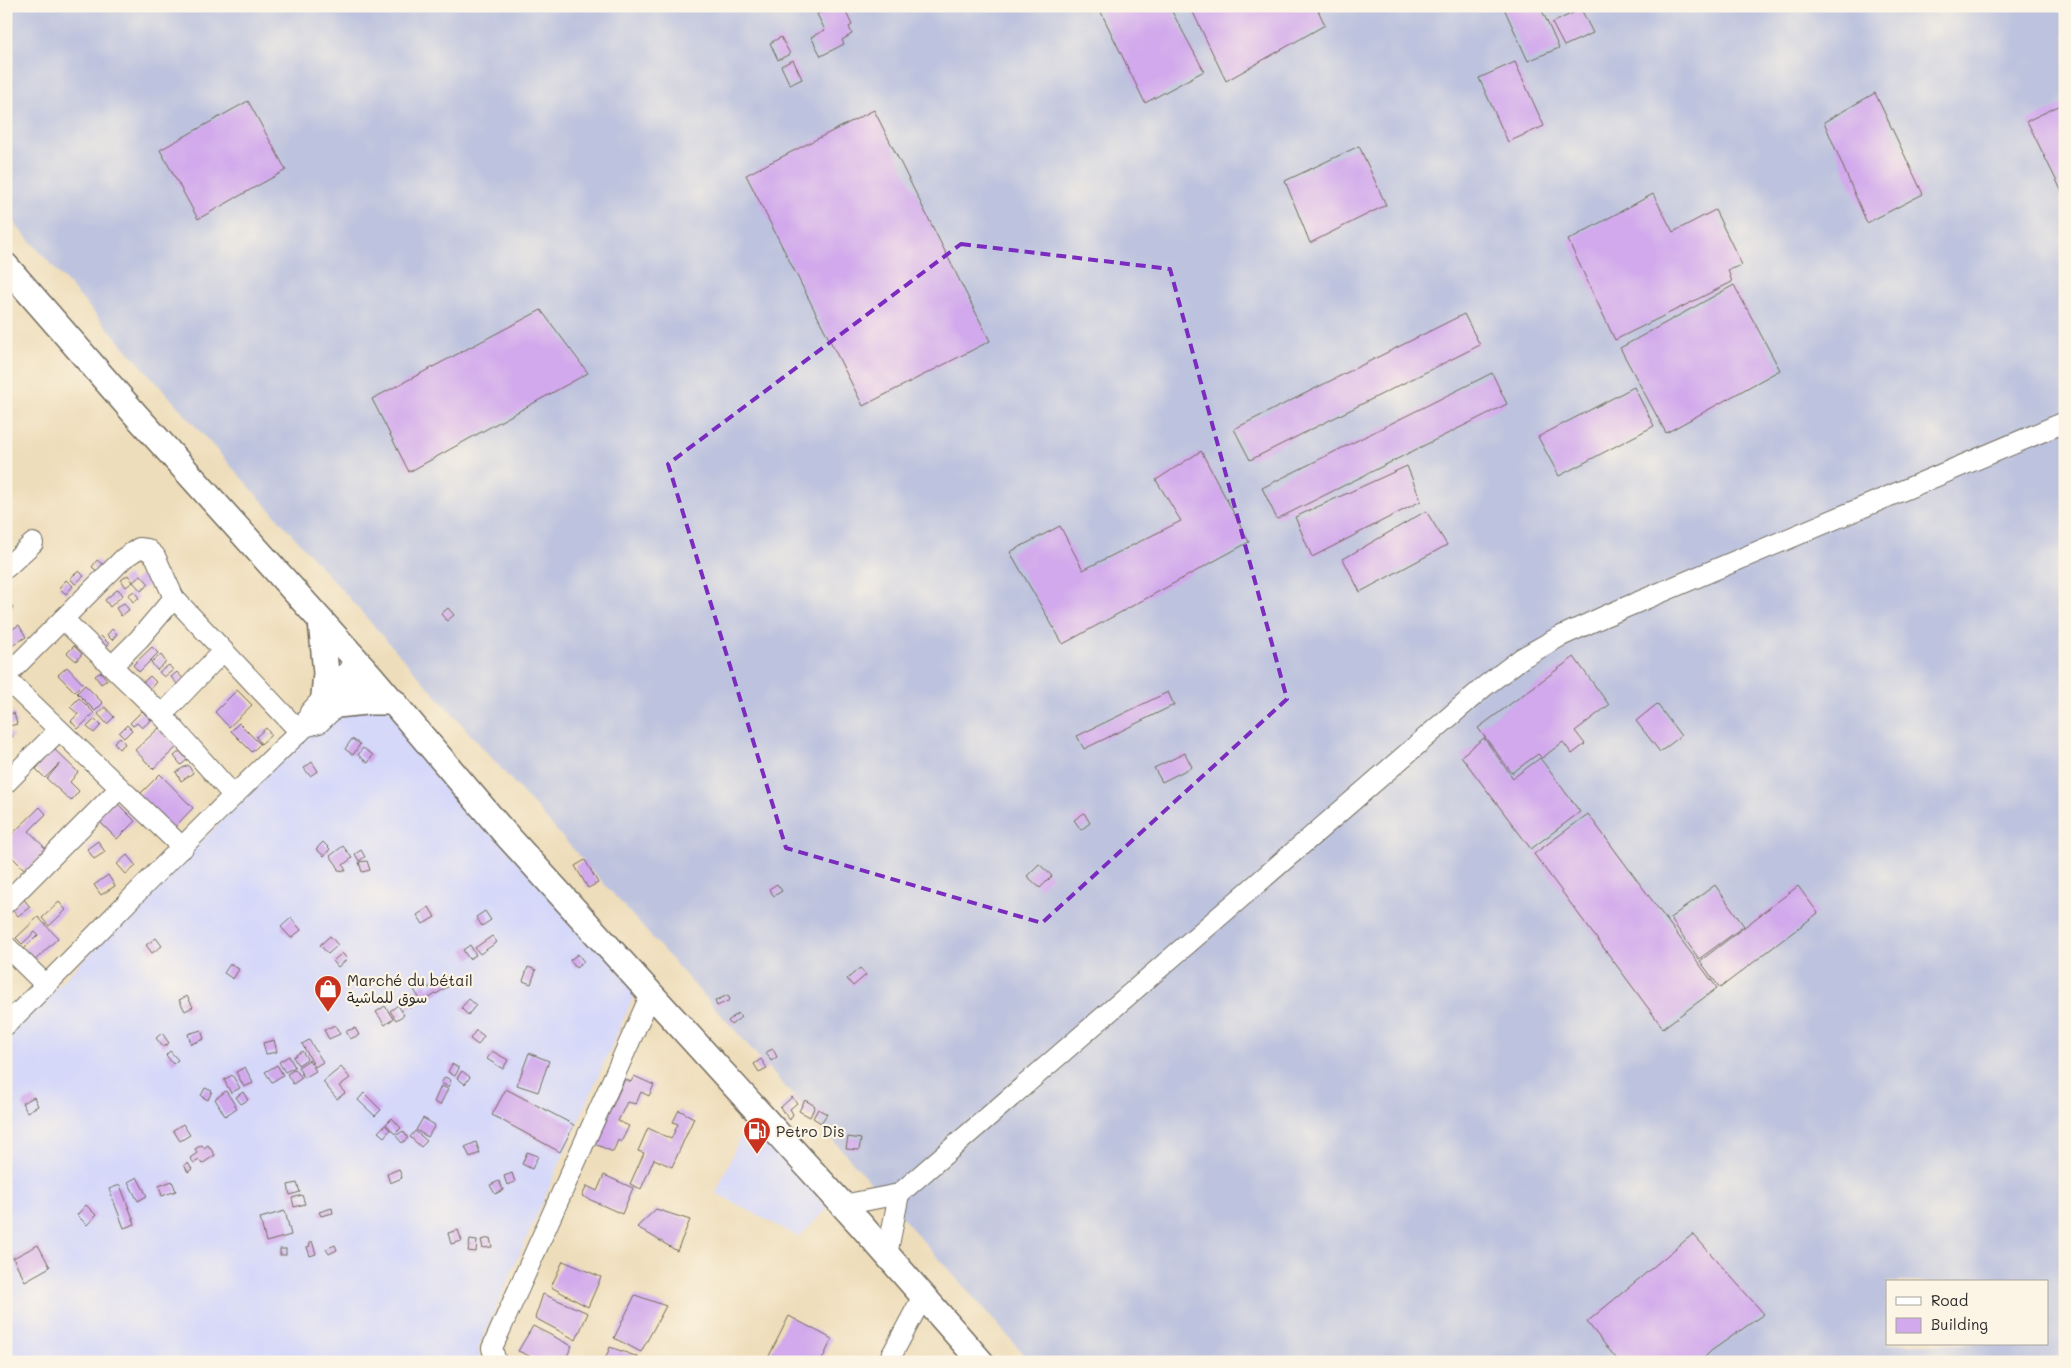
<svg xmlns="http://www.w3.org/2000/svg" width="2071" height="1368" font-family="Mali,'Playpen Sans Arabic',sans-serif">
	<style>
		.built { fill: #d5d8f9 }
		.industrial { fill: #bdc3de; fill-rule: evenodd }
		.building { fill: #d1a9ec }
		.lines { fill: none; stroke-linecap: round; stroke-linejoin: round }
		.minor-casing { stroke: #6f695d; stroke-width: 22 }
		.major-casing { stroke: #6f695d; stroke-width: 28 }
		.minor { stroke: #fff; stroke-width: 20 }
		.major { stroke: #fff; stroke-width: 25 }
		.marked { fill: none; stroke: #7b2cbf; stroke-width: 4; stroke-dasharray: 10 6; stroke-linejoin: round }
		.labels { text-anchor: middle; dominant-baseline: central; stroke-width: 4.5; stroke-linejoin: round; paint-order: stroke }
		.poi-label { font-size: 15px; fill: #2b2b2b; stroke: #fcf5e5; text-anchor: start }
	</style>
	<rect width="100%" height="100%" fill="#fcf5e5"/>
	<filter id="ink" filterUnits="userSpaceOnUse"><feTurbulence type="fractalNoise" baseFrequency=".02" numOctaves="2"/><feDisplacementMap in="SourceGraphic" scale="10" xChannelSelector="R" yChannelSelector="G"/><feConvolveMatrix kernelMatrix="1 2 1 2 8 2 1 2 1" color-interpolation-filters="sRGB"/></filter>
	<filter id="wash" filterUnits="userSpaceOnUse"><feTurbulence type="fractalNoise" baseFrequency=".0096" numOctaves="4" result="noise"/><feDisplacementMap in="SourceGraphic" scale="20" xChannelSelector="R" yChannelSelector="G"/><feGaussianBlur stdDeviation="1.12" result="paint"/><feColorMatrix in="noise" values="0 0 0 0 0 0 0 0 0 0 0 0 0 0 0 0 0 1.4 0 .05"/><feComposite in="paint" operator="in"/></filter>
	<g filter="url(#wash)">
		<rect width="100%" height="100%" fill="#eeddba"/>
		<g class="built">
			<polygon points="365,676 637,989 478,1348 481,1362 6,1362 6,1038"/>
			<polygon points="748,1118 828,1208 799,1237 716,1193"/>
		</g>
		<path class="industrial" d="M6,6h2059v1356h-1034l-1025,-1148zM1887,1282h160v62h-160z"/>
		<g id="blocks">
			<g class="building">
				<polygon points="832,6 843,6 852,25 849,27 852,34 842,40 844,44 821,56 811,37 825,30 817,14"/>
				<polygon points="1098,6 1169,6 1204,71 1145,103"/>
				<polygon points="1190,6 1316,6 1325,25 1226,81"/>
				<polygon points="1503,6 1540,6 1559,48 1528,61"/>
				<polygon points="1581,9 1593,33 1564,46 1552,23"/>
				<polygon points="781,37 790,54 778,60 770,43"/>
				<polygon points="793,60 802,79 790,85 781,66"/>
				<polygon points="1515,62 1544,126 1508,142 1479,78"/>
				<polygon points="1875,93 1923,194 1867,223 1824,122"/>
				<polygon points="248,101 286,170 198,219 160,150"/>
				<polygon points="2065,103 2065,198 2027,121"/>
				<polygon points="874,110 990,341 863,406 746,175"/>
				<polygon points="1359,146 1386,205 1310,243 1285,181"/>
				<polygon points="1653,194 1673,232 1715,210 1742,265 1728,270 1732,282 1615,340 1568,240"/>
				<polygon points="1734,285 1780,370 1666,433 1620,348"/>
				<polygon points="541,310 588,373 409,472 372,399"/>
				<polygon points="1464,314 1480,345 1250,460 1234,429"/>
				<polygon points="1492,373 1507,404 1277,519 1262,488"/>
				<polygon points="1634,387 1654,426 1559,476 1538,437"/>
				<polygon points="1201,451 1249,542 1063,644 1010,552 1060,526 1083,570 1181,521 1156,480"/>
				<polygon points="1407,466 1421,501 1312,557 1295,517"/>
				<polygon points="1426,511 1447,545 1360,592 1343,559"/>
				<polygon points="97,560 106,567 101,574 92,567"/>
				<polygon points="79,571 84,576 75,584 70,578"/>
				<polygon points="128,575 133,582 126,587 121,580"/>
				<polygon points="141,575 149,584 141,591 133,582"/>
				<polygon points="66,580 73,586 66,594 59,588"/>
				<polygon points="118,589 123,595 110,607 105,600"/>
				<polygon points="134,591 139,598 133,602 128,595"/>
				<polygon points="8,598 13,608 6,611 6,599"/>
				<polygon points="124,603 129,610 121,616 116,608"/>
				<polygon points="448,608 454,615 447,621 441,614"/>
				<polygon points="19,625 26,637 10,647 6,641 6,633"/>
				<polygon points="112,629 117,634 112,640 107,635"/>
				<polygon points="101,636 109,644 102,650 95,641"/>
				<polygon points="74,646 82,654 76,661 67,653"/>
				<polygon points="152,647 158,653 139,672 133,665"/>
				<polygon points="161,655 166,662 157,670 151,662"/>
				<polygon points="1574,657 1609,705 1575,731 1585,744 1572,754 1563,742 1542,758 1538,754 1512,773 1478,728"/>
				<polygon points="169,665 173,670 164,677 159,672"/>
				<polygon points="67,667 83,684 75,692 58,675"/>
				<polygon points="101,672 107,680 101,684 95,676"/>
				<polygon points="177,672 185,681 179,686 171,677"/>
				<polygon points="150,676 156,682 147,692 140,685"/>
				<polygon points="85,685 103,703 95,711 77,693"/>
				<polygon points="237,690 252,705 229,727 215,712"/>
				<polygon points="1168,692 1174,705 1084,749 1077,736"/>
				<polygon points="79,698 94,713 78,729 71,721 78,714 70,707"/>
				<polygon points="1657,704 1681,736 1660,752 1636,721"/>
				<polygon points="105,707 114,717 107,724 98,714"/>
				<polygon points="142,711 151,720 142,728 137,723 133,726 130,723"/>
				<polygon points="14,713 17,724 6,727 6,715"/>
				<polygon points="95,719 101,725 94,733 87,727"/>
				<polygon points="239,723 260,744 252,752 231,731"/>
				<polygon points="127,725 132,730 124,738 119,733"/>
				<polygon points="159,728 177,747 153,769 135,750"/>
				<polygon points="266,728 271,735 261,744 256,737"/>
				<polygon points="6,729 13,736 6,743"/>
				<polygon points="120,737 125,744 119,749 114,742"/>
				<polygon points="1484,738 1513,778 1540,758 1580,812 1531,849 1461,756"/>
				<polygon points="352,739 360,744 353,755 345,749"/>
				<polygon points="363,748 373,755 368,763 358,755"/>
				<polygon points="54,749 78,772 70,782 79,791 71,801 47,779 60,763 45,778 36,769"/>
				<polygon points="180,751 187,760 181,765 174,756"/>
				<polygon points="1185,753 1192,767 1162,782 1154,768"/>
				<polygon points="312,762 318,771 310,776 304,768"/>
				<polygon points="188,765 193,773 181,781 176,772"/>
				<polygon points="160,774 193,808 170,832 136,798"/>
				<polygon points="114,800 135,821 117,839 96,818"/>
				<polygon points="40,807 46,814 29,831 47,850 26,871 6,851 6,840"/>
				<polygon points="1084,813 1090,823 1081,830 1074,820"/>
				<polygon points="1588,814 1717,988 1663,1028 1534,854"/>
				<polygon points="98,841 105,852 94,859 87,849"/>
				<polygon points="323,842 330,849 324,856 316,849"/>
				<polygon points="343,846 352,858 343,865 346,871 338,870 337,865 330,856"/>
				<polygon points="361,850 365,857 359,861 355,854"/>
				<polygon points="127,855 136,866 126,874 117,864"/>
				<polygon points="585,860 598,883 588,888 575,866"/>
				<polygon points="367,861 370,870 362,872 359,862"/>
				<polygon points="1039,864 1052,876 1040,888 1027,876"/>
				<polygon points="108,875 115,886 101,895 94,885"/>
				<polygon points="777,884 782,891 774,896 769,889"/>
				<polygon points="1715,885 1744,926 1699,959 1670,918"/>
				<polygon points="1798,886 1818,913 1720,988 1700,961"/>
				<polygon points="23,898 30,907 18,916 11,908"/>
				<polygon points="59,902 66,910 49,926 42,918"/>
				<polygon points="429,907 435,917 423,924 417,915"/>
				<polygon points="485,911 491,920 482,926 476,917"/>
				<polygon points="38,917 58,938 29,966 19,954 38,935 35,932 22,944 16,938"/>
				<polygon points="291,918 301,930 291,938 281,927"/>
				<polygon points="330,936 338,945 328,954 320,945"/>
				<polygon points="492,936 497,942 480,954 475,948"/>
				<polygon points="156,938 162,946 152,953 146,945"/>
				<polygon points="470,945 476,955 469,959 463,950"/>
				<polygon points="342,953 347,959 338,967 333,961"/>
				<polygon points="578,954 584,962 576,968 570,960"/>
				<polygon points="230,964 239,969 233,979 224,973"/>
				<polygon points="528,967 536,970 531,984 523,981"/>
				<polygon points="860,968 866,975 853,986 847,979"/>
				<polygon points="446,977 451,985 422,1002 414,990 425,983 428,988"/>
				<polygon points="728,995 730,1000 717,1006 715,1001"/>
				<polygon points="187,996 193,1007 185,1011 179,1000"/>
				<polygon points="410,996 415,1004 409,1008 403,1001"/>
				<polygon points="469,999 476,1005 468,1015 461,1008"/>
				<polygon points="398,1005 404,1015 396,1020 390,1011"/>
				<polygon points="385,1006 393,1019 385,1025 376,1012"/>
				<polygon points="738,1013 741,1017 731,1025 728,1021"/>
				<polygon points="335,1025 340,1034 329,1039 324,1030"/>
				<polygon points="355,1028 359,1035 350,1039 346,1031"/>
				<polygon points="201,1030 204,1039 191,1044 188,1034"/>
				<polygon points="476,1030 484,1036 478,1045 470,1039"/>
				<polygon points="162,1033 169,1043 163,1047 156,1038"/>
				<polygon points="274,1040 277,1052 266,1054 263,1043"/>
				<polygon points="309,1040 323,1062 315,1067 302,1044"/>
				<polygon points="773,1049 777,1057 771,1061 766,1052"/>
				<polygon points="170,1051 178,1060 173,1064 166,1055"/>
				<polygon points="302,1051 307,1059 298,1065 293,1057"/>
				<polygon points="492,1051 508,1060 503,1069 487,1059"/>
				<polygon points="529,1053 549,1061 538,1092 517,1085"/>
				<polygon points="289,1056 295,1067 285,1072 279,1062"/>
				<polygon points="761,1059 767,1068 759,1072 754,1064"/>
				<polygon points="309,1060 316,1071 304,1078 298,1067"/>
				<polygon points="452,1064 459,1068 455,1076 448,1072"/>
				<polygon points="277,1065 283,1075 272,1082 265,1072"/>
				<polygon points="245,1067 253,1083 244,1087 236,1072"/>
				<polygon points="341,1067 350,1078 339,1086 345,1093 337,1099 323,1082"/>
				<polygon points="295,1069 302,1078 293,1084 287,1074"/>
				<polygon points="462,1071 470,1077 465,1084 457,1078"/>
				<polygon points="232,1075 240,1088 231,1093 224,1080"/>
				<polygon points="634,1076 654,1085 649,1096 641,1092 636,1104 627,1102 618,1121 629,1126 621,1142 618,1140 613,1152 595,1144 625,1079 631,1082"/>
				<polygon points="445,1077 451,1080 448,1087 441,1083"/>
				<polygon points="441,1086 448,1089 440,1105 434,1102"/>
				<polygon points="205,1088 212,1091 208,1100 201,1096"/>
				<polygon points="506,1089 574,1125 560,1152 492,1115"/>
				<polygon points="226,1091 237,1108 225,1116 215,1099"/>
				<polygon points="243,1092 248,1100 241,1104 236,1097"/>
				<polygon points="364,1093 381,1110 375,1116 358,1100"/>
				<polygon points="34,1097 38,1106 27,1112 22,1103"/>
				<polygon points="792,1097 797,1103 790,1109 793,1114 790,1120 780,1108"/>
				<polygon points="805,1100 815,1106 810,1117 799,1111"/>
				<polygon points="818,1109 827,1114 821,1123 813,1118"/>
				<polygon points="679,1110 694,1118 672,1167 654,1159 641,1189 630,1184 644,1153 638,1151 648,1128 671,1139 678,1124 673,1122"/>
				<polygon points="392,1118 401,1128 395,1134 386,1124"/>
				<polygon points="423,1118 435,1125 428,1137 416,1130"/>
				<polygon points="183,1124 190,1135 180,1141 173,1130"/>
				<polygon points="385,1125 390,1130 384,1137 378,1132"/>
				<polygon points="403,1131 408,1138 402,1143 396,1136"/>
				<polygon points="415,1131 427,1141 421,1147 410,1137"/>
				<polygon points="848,1137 861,1139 859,1150 846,1149"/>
				<polygon points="476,1142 480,1153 470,1157 465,1147"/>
				<polygon points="202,1145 204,1148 208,1145 215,1155 202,1164 199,1160 194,1163 190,1158 197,1153 195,1149"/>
				<polygon points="527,1152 538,1156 532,1169 522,1164"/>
				<polygon points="188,1163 192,1169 188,1172 184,1165"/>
				<polygon points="399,1169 402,1178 390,1183 387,1174"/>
				<polygon points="512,1173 515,1182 507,1185 504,1176"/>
				<polygon points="604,1175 633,1188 622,1214 582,1196 587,1186 597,1191"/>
				<polygon points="137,1177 147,1196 138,1201 128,1182"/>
				<polygon points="172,1181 176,1191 162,1196 159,1186"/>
				<polygon points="499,1181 503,1190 495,1194 490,1185"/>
				<polygon points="297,1183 300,1192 290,1195 288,1185"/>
				<polygon points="120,1185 135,1224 124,1228 109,1189"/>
				<polygon points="302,1195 305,1204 294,1207 292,1198"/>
				<polygon points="86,1205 96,1215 87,1225 77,1215"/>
				<polygon points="332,1208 333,1213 321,1216 319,1212"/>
				<polygon points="656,1209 690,1220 677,1251 637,1227"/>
				<polygon points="285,1211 291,1235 266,1242 260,1218"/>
				<polygon points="458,1230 462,1241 451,1244 448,1233"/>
				<polygon points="1693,1234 1764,1314 1711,1351 1700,1362 1619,1362 1587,1322"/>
				<polygon points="490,1238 492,1247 483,1248 481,1240"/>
				<polygon points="470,1240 477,1241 476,1252 468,1251"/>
				<polygon points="312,1241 316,1254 310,1256 307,1247 310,1246 309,1243"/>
				<polygon points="38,1245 50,1267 25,1281 13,1258"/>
				<polygon points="335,1245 337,1250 329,1254 326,1249"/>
				<rect x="280" y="1249" width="6" height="6"/>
				<polygon points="563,1261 601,1277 588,1307 551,1287"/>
				<polygon points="543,1294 588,1313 576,1340 535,1318"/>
				<polygon points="635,1295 666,1306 641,1352 614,1338"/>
				<polygon points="789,1316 832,1339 821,1362 766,1362"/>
				<polygon points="533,1326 572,1346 564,1362 543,1362 518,1351"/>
				<polygon points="610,1347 638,1357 636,1362 604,1362"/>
			</g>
		</g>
	</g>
	<g filter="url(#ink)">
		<use href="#blocks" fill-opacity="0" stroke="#6f695d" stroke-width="1"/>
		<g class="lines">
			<defs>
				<g id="minor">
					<polyline points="6,568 33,543"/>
					<polyline points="63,619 162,715 233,795"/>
					<polyline points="112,666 139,639 174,598"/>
					<polyline points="6,676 124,558 139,548 147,549 155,556 174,598 300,732"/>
					<polyline points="6,679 183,848"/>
					<polyline points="162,715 223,651"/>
					<polyline points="305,727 310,712 357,661"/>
					<polyline points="6,783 59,730"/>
					<polyline points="6,903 120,788"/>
					<polyline points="6,946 46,985"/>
					<path d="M6,1025c100,-99 196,-202 299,-298l14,-4 51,-48"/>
					<polyline points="843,1205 899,1194 1485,686 1522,658 1559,637 1605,616 2065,422"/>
					<polyline points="887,1255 899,1194"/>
					<polyline points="496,1362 492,1348 651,994"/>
					<polyline points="888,1362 923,1296"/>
				</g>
				<g id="major">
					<polyline points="6,266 135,414 370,675 502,830 860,1224 981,1362"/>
					<polyline points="321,621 326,673 324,696"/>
					<polyline points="337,705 366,702 394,702"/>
				</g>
			</defs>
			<use href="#minor" class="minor-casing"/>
			<use href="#major" class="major-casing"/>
			<use href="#minor" class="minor"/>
			<use href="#major" class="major"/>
		</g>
	</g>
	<path class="marked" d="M961,244l209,25 117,430 -245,224 -256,-75 -118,-384z"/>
	<defs>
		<symbol id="shop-pin" viewBox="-11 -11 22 30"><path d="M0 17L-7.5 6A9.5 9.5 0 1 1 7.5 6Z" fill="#c8321e" stroke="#fcf5e5"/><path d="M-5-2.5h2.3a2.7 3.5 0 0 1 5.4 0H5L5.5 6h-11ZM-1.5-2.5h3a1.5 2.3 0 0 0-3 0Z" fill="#fff"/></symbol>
		<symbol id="fuel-pin" viewBox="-11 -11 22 30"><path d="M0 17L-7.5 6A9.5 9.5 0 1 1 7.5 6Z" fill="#c8321e" stroke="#fcf5e5"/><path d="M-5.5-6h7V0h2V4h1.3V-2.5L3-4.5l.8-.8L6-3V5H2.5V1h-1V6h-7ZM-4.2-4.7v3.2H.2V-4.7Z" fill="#fff"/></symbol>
	</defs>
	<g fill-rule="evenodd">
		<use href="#shop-pin" x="312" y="973" width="32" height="43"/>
		<use href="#fuel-pin" x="741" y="1115" width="32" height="43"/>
	</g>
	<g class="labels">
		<g class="poi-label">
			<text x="347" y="980">Marché du bétail<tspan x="347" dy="17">سوق للماشية</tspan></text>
			<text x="776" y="1131">Petro Dis</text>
		</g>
	</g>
	<rect width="2071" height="1368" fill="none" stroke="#fcf5e5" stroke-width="25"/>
	<rect x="1886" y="1280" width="162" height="65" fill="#fcf5e5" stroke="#a8a49b"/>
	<rect x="1896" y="1297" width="25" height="8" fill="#ffffff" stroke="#a8a49b"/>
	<text x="1931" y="1306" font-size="15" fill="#2b2b2b">Road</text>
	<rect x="1896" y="1318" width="25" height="15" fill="#d1a9ec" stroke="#a8a49b"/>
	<text x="1931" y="1330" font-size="15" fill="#2b2b2b">Building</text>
</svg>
